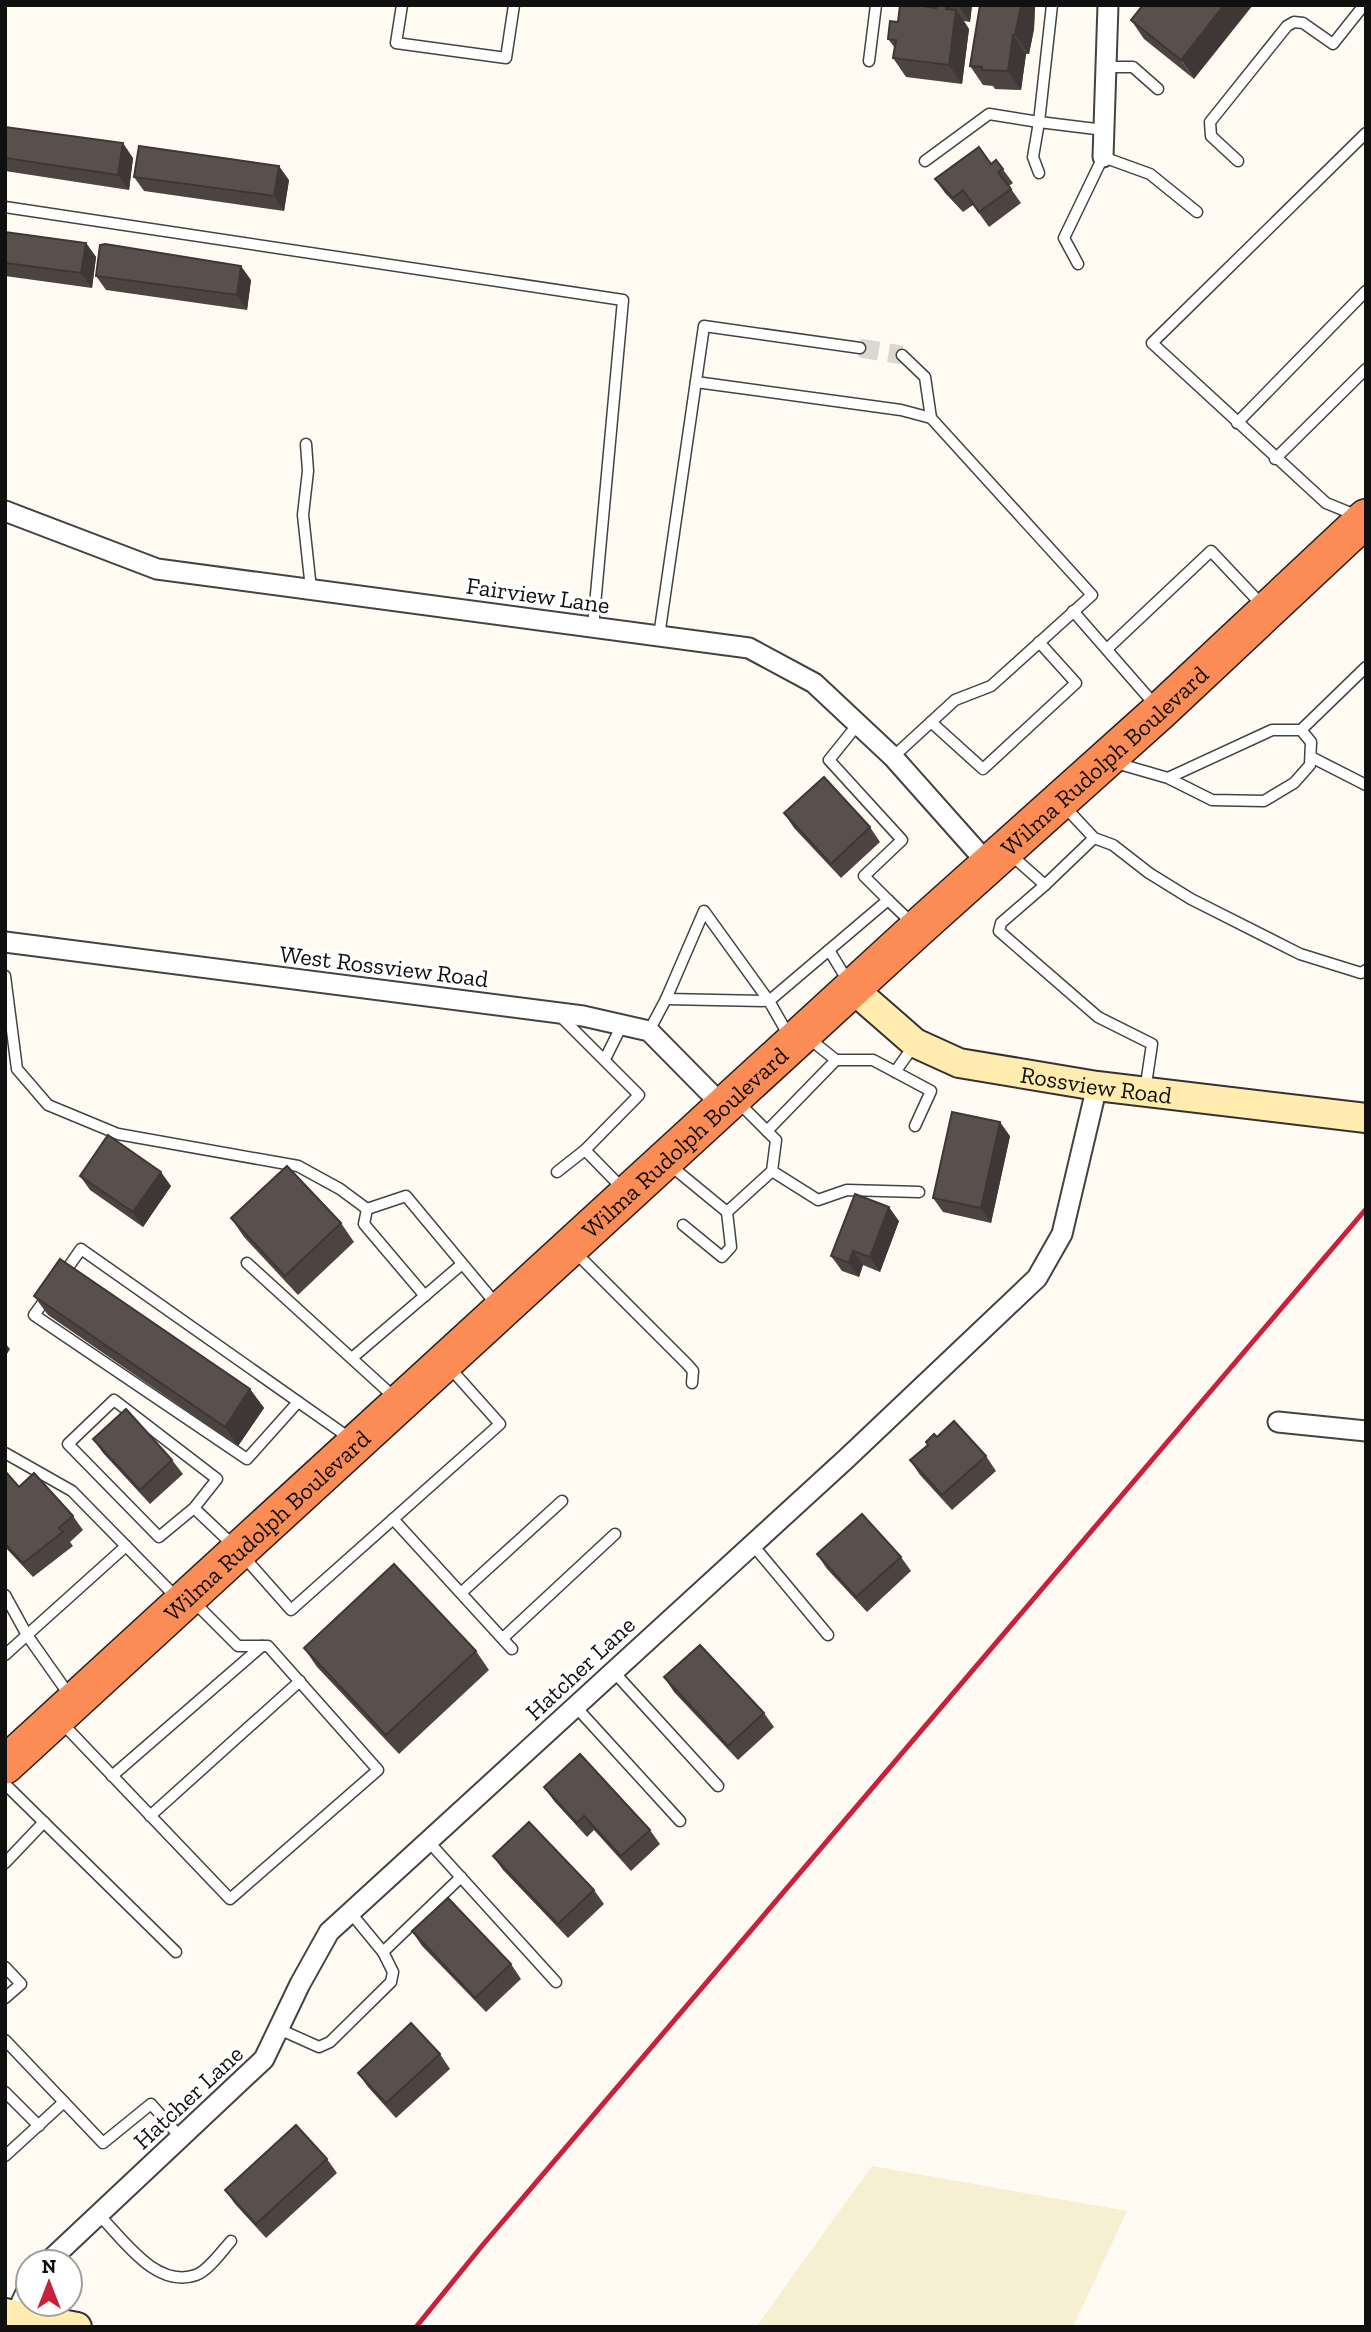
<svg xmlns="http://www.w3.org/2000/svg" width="1371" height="2332" font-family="'Zilla Slab',serif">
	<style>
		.farmland { fill: #f7efd1 }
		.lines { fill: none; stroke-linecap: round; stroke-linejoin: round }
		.street-tunnel { stroke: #dbd8d1; stroke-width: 19; stroke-dasharray: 19 10; stroke-linecap: butt }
		.lane-casing { stroke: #434343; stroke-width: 13 }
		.street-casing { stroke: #434343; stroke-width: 23 }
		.secondary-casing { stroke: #323232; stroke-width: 32 }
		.highway-casing { stroke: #212121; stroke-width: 40 }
		.lane { stroke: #fff; stroke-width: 10 }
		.street { stroke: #fff; stroke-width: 19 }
		.secondary { stroke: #ffecae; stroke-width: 28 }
		.highway { stroke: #fb8c55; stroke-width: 37 }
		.rail { stroke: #c8203d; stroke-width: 5 }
		.wall { fill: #4d4441 }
		.shaded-wall { fill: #3e3735 }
		.building { fill: #594f4c; stroke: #3e3735; stroke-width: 2 }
		.labels { text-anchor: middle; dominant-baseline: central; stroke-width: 7; stroke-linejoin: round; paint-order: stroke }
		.street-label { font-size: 24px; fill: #101010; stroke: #fff }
	</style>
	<rect width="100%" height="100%" fill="#fffbf3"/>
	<polygon class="farmland" points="872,2166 1127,2211 1073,2327 756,2327"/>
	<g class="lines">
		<polyline class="street-tunnel" points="860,348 902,355"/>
		<defs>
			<g id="lane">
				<polyline points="402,5 396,43 506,58 514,5"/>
				<polyline points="869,61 876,5"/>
				<polyline points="1106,67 1133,67 1158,89"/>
				<polyline points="925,161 989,114 1039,122 1052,5"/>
				<polyline points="1238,161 1211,136 1210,122 1287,26 1294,22 1303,23 1333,44 1364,5"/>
				<polyline points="1039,173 1033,157 1039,122 1104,130"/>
				<polyline points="5,207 623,300 593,627"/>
				<polyline points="1078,264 1064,238 1103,157 1150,174 1197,212"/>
				<polyline points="902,355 925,377 931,418"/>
				<polyline points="696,382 901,410 931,418 1092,595 991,686 955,700 893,757"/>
				<polyline points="1237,423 1366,291"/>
				<polyline points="306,444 308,471 303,515 311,589"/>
				<polyline points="1275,459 1366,369"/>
				<polyline points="1358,516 1326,503 1152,343 1366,133"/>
				<polyline points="1073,611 1155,705"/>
				<polyline points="659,636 704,326 860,348"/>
				<polyline points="1107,649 1211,551 1262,605"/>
				<polyline points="931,722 983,769 1076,683 1039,642"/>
				<polyline points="1301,730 1366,667"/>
				<polyline points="1311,757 1366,785"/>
				<polyline points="1116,763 1168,778 1272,730 1301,730 1311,742 1310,765 1294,783 1264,801 1212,800 1168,778"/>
				<polyline points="1065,807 1094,838 1113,845 1149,873 1191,899 1300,954 1361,973 1366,970"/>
				<polyline points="1011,855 1045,885 1094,838"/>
				<polyline points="1045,885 1001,923 999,931 1098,1017 1152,1044 1145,1091"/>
				<polyline points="888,900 913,924"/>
				<polyline points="829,950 849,983"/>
				<polyline points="5,976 17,1069 48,1105 118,1134 298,1166 340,1189 367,1209"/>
				<polyline points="666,999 769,1001 789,1036"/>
				<polyline points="560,1016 639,1095 585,1150 623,1189"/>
				<polyline points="649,1031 666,999 704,911 769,1001 888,900 864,876 902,840 829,760 858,724"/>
				<polyline points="605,1059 622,1025"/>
				<polyline points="836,1060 873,1060 931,1091 915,1126"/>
				<polyline points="895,1072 915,1044"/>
				<polyline points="767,1131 836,1060 807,1037"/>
				<polyline points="671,1166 727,1212 772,1171 776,1140 738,1102"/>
				<polyline points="772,1171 818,1200 847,1190 919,1192"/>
				<polyline points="557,1172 585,1150"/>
				<polyline points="367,1209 406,1196 496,1304"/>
				<polyline points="367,1209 364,1224 425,1296"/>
				<polyline points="683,1225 722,1257 731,1247 727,1212"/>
				<polyline points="576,1253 687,1364 693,1371 692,1383"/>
				<polyline points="247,1263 394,1397"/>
				<polyline points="62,1276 81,1249 351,1439"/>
				<polyline points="47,1297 34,1315 247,1459 298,1402"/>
				<polyline points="352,1358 462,1264"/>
				<polyline points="5,1453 72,1491 177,1598"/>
				<polyline points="194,1508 217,1479 114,1400 68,1444 159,1537 194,1508 234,1546"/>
				<polyline points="393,1519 512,1649"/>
				<polyline points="752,1544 828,1635"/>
				<polyline points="244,1557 291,1610 500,1424 450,1368"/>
				<polyline points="461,1593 562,1501"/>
				<polyline points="5,1595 27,1635 126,1546"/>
				<polyline points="503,1638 615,1534"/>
				<polyline points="5,1655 27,1635 70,1696"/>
				<polyline points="613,1671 718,1786"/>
				<polyline points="575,1706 680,1821"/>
				<polyline points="62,1723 230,1899 378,1770 268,1646 238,1646 193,1601"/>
				<polyline points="112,1776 262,1646"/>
				<polyline points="5,1784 176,1952"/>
				<polyline points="150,1816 300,1681"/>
				<polyline points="428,1841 556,1982"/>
				<polyline points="5,1863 44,1822"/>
				<polyline points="350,1912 383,1952 461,1877"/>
				<polyline points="5,1967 21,1984 5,1998"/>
				<polyline points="281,2030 319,2047 330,2042 391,1982 393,1972 383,1952"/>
				<polyline points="5,2040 64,2102 5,2156"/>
				<polyline points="5,2092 39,2126"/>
				<polyline points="64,2102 103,2143 151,2104 181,2138"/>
				<path d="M99,2215c25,25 57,74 97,60 12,-4 26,-24 35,-34"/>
			</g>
			<g id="street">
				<polyline points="1103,157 1108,5"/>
				<polyline points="5,511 157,569 749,648 814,683 893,757 989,865"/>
				<polyline points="5,942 583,1016 649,1031 724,1107"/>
				<polyline points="1278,1422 1366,1431"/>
				<polyline points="48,2262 264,2059 300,1984 329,1932 846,1459 1037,1278 1062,1234 1097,1086"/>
				<polyline points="15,2316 28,2288"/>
			</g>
			<g id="secondary">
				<path id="s1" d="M852,988l63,55 44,20 138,23 269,32"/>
				<polyline points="5,2313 77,2327"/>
			</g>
			<g id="highway">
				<path id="s2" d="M5,1765l913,-837 242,-217 206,-193"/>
			</g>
		</defs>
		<use href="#lane" class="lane-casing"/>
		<use href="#street" class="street-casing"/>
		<use href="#secondary" class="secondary-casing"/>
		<use href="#highway" class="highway-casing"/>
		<use href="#lane" class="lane"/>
		<use href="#street" class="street"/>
		<use href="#secondary" class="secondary"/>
		<use href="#highway" class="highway"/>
		<polyline class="rail" points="416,2327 481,2247 1366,1209"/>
	</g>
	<g class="wall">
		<polygon points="900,5 972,5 970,22 964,21 969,29 962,84 906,77 893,58 895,48 888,39 898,22"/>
		<polygon points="980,5 1035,5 1034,29 1029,54 1026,54 1021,90 995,89 993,86 983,85 970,66"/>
		<polygon points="1143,5 1194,79 1144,39 1131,20"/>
		<polygon points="5,127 133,158 129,190 5,171"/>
		<polygon points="996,160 1013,183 1009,186 1021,203 989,227 973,205 963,212 945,193 935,179 991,164"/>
		<polygon points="134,177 289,180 284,211 144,191"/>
		<polygon points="5,232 86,243 96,257 92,288 5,276"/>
		<polygon points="96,276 251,280 247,310 106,290"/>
		<polygon points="784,813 870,827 880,842 841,878 794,828"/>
		<polygon points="1010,1136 991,1223 943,1212 933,1198"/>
		<polygon points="80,1176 171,1186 143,1227 90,1190"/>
		<polygon points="231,1218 341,1223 354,1242 298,1295 244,1237"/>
		<polygon points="899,1221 880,1272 863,1265 859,1277 842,1271 831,1256"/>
		<polygon points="34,1296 250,1389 264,1408 238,1446 48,1315"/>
		<polygon points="937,1437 986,1456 996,1471 952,1510 920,1475 910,1460"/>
		<polygon points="93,1439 172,1460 183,1474 150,1504 103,1453"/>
		<polygon points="5,1471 19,1487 73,1516 83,1530 70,1542 73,1546 33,1577 5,1547"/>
		<polygon points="817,1554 901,1557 911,1571 867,1612 827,1569"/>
		<polygon points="304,1648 476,1651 489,1670 399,1754 317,1667"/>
		<polygon points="664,1677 764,1713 774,1727 738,1760 674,1692"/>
		<polygon points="544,1787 650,1830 660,1844 631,1871 594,1830 587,1837 554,1801"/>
		<polygon points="493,1856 594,1890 604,1904 568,1938 503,1870"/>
		<polygon points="412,1931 511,1964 521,1979 486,2012 422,1946"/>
		<polygon points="440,2054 450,2069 396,2118 368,2087 358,2073"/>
		<polygon points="327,2159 337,2173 266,2238 235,2204 225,2190"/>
	</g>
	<g class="shaded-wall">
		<polygon points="946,5 949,5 955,14 956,10 969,29 962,84 949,65"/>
		<polygon points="958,5 972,5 970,22"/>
		<polygon points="1021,5 1035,5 1034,29 1029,54 1015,35"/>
		<polygon points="1224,5 1253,5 1194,79 1181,60"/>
		<polygon points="1013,35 1026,54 1021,90 1008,71"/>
		<polygon points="123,143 133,158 129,190 118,175"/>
		<polygon points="279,166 289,180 284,211 274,196"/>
		<polygon points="86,243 96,257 92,288 81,273"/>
		<polygon points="241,266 251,280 247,310 237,295"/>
		<polygon points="1000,1122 1010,1136 991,1223 981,1208"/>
		<polygon points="161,1172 171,1186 143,1227 133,1212"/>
		<polygon points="889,1207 899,1221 880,1272 870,1257"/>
		<polygon points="853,1251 863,1265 859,1277 849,1263"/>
		<polygon points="5,1343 10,1349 5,1357"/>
		<polygon points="250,1389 264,1408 238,1446 225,1427"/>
	</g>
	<g class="building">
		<polygon points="900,5 918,5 936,8 937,5 946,5 946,9 956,10 949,65 893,58 896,40 888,39 890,21 898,22"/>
		<polygon points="980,5 1021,5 1015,35 1013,35 1008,71 982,70 982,67 970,66"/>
		<polygon points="1143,5 1224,5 1181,60 1131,20"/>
		<polygon points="5,127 123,143 118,175 5,158"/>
		<polygon points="139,146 279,166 274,196 134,177"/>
		<polygon points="979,147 991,164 996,160 1003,169 998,172 1011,189 979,212 963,190 953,198 935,179"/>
		<polygon points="5,232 86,243 81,273 5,263"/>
		<polygon points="105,244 241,266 237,295 96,276 100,245"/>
		<polygon points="824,777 870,827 831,864 784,813"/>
		<polygon points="952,1112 1000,1122 981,1208 933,1198"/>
		<polygon points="108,1135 161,1172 133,1212 80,1176"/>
		<polygon points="287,1166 341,1223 285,1276 231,1218"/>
		<polygon points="855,1194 889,1207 870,1257 853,1251 849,1263 831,1256"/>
		<polygon points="60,1259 250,1389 225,1427 34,1296"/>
		<polygon points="126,1409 172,1460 140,1490 93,1439"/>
		<polygon points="954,1421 986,1456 942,1495 910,1460 928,1445 926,1442 934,1434 937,1437"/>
		<polygon points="5,1471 19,1487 34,1473 73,1516 59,1528 63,1532 23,1563 5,1544"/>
		<polygon points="862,1514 901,1557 856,1597 817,1554"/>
		<polygon points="394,1564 476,1651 386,1735 304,1648"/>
		<polygon points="700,1645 764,1713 728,1746 664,1677"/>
		<polygon points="580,1754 650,1830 621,1856 584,1816 577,1823 544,1787"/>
		<polygon points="529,1822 594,1890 558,1924 493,1856"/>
		<polygon points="448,1898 511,1964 475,1998 412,1931"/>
		<polygon points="411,2023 440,2054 386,2103 358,2073"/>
		<polygon points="296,2125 327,2159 256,2224 225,2190"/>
	</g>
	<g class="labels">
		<g class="street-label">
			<text transform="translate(538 595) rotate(8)">Fairview Lane</text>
			<text stroke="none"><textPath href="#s2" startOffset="1489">Wilma Rudolph Boulevard</textPath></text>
			<text transform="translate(384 966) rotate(7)">West Rossview Road</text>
			<text stroke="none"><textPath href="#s1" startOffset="271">Rossview Road</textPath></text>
			<text stroke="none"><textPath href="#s2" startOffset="922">Wilma Rudolph Boulevard</textPath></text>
			<text stroke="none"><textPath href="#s2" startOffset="355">Wilma Rudolph Boulevard</textPath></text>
			<text transform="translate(580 1668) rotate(-43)">Hatcher Lane</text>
			<text transform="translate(188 2097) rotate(-43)">Hatcher Lane</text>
		</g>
	</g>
	<rect width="1371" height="2332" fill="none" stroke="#101010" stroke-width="14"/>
	<g transform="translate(49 2283)"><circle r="33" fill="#ffffff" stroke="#9f9f9f" stroke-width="2"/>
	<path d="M0-5L12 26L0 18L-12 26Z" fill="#c8203d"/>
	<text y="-10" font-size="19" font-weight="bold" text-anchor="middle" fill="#101010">N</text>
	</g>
</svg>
